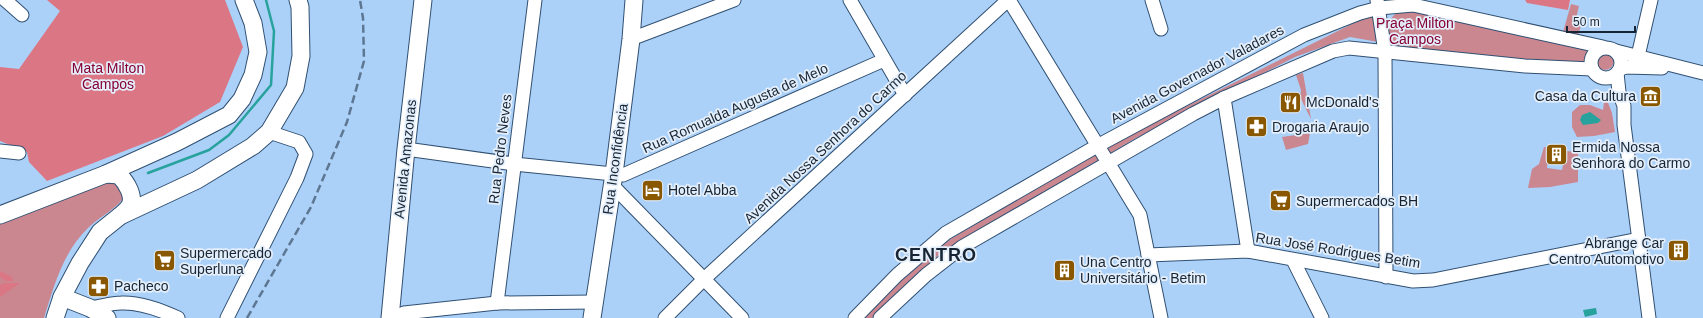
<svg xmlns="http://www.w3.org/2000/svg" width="1703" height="318" font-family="Arial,sans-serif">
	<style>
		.green { fill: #ca8790 }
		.forest { fill: #db7685 }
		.water { fill: #28a29d }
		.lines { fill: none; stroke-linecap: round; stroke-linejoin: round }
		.stream { stroke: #28a29d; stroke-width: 2.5 }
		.minor-casing { stroke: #305072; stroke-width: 15 }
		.major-casing { stroke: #305072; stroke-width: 19 }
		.minor { stroke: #fff; stroke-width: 13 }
		.major { stroke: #fff; stroke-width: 17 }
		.rail { stroke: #5d7691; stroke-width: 2.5; stroke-dasharray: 8 4; stroke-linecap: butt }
		.labels { text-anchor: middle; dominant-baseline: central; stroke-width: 3.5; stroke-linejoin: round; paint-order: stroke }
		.park-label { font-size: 14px; fill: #860131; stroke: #e4effb }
		.street-label { font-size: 14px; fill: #162433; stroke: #e4effb }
		.poi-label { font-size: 14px; fill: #162433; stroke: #e4effb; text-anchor: start }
		.district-label { font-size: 18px; font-weight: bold; letter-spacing: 1px; fill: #162433; stroke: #e4effb }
	</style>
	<rect width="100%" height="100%" fill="#acd1f9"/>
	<g class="green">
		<polygon points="1571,4 1579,6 1575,23 1581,25 1578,36 1563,32"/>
		<path d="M1407,6l187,42c-6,6 -9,11 -8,19l-190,-16c-11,-22 -12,-33 11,-45z"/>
		<polygon points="1376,12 1378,42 1350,37 1295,57 1136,138 942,252 872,318 864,318 918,264 952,238 1129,135"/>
		<circle cx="1605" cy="61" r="9"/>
		<polygon points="1303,73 1311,119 1300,97 1301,90 1296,75"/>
		<polygon points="1605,95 1612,113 1615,132 1594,136 1577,137 1572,127 1572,112 1580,105 1590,105 1603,110"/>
		<polygon points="1310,133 1308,144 1286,150 1282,137"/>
		<polygon points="1544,147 1549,148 1547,168 1562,170 1566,151 1578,152 1578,182 1550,187 1528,188 1532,169 1539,164"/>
		<path d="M110,181l9,3 4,13 -2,4c-6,8 -24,18 -33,27 -25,24 -34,58 -44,90h-44v-94z"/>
	</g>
	<g class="forest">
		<polygon points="47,0 225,0 243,47 220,102 163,136 47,181 29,162 27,152 0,141 0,67 19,69 60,11"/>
		<polygon points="1525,0 1570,0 1568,10 1527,3"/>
		<polygon points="0,271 12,277 13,281 6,281 0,277"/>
		<polygon points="4,283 20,283 0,297 0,285"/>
	</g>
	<g class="water">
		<polygon points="1590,112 1601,120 1598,123 1583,125 1580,120 1582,115"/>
		<polygon points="1596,308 1597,314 1585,317 1583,310"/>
	</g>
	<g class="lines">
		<polyline class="stream" points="148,173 209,150 229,135 271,85 274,31 266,0"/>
		<defs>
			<g id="minor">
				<polyline points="5,0 22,15"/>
				<polyline points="850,0 905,95"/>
				<polyline points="1009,0 1140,215 1161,318"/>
				<polyline points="1152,0 1161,29"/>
				<polyline points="1377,0 1385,52 1386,277"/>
				<polyline points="631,39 734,0"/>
				<circle cx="1606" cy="63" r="15"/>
				<polyline points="1616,51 1703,73"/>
				<polyline points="1638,56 1651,0"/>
				<polyline points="1620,69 1626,67 1662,68"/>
				<polyline points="1617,73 1619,92 1624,106 1624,125 1649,318"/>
				<polyline points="1224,98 1248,251"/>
				<polyline points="406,149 514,164 623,175 884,60"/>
				<polyline points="0,151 19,153"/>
				<polyline points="612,185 742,318"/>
				<polyline points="1148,255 1248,251 1413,281 1433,280 1639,239"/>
				<polyline points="1293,260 1322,318"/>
				<polyline points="497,303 535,0"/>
				<path d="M90,308c10,-1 21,-5 31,-5 20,-1 40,7 57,15"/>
				<polyline points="227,318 297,178 306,154 299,142 269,132"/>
				<polyline points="392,318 404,313 497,303 594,302"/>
				<polyline points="665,318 704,279 1008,0"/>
				<polyline points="855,318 897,275 946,233 1097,146 1304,35 1360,13 1379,8 1413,5 1603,47"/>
				<polyline points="880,318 926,275 962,247 1193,114 1224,98 1333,51 1349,48 1525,66 1592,69"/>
			</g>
			<g id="major">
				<path d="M106,174l13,1c7,7 17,22 10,32 -2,3 -6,6 -9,9"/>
				<polyline points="0,215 106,174 177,142 229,115 242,99 253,75 258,52 253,23 244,0"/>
				<polyline points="62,297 90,308 107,318"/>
				<polyline points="55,318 62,297 80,263 100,232 120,216 197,180 253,146 269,132 295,88 301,56 300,7 298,0"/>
				<polyline points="390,318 406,149 423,0"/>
				<polyline points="592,318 614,174 631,39 634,0"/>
			</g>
		</defs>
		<use href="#minor" class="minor-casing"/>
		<use href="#major" class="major-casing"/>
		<use href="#minor" class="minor"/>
		<use href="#major" class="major"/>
		<polyline class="rail" points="247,318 311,207 347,122 364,61 363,18 360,0"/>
	</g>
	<defs>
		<symbol id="museum-square" viewBox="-11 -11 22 22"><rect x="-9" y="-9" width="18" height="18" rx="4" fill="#895700" stroke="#e4effb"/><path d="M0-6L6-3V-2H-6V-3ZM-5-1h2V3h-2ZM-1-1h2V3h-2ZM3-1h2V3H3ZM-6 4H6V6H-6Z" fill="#fff"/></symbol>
		<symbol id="restaurant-square" viewBox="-11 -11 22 22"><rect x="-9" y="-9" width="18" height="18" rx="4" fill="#895700" stroke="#e4effb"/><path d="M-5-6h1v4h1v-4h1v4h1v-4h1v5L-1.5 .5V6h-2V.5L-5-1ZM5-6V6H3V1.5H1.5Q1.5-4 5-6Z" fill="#fff"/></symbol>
		<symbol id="pharmacy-square" viewBox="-11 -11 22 22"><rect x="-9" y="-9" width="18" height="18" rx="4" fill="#895700" stroke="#e4effb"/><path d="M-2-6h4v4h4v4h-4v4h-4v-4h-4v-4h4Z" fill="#fff"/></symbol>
		<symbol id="building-square" viewBox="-11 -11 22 22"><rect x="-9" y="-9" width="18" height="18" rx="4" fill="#895700" stroke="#e4effb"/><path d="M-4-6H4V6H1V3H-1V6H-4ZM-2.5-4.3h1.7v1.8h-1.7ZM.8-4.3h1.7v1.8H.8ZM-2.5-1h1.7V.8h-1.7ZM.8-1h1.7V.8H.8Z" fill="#fff"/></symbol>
		<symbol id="hotel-square" viewBox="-11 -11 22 22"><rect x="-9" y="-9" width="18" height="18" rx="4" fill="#895700" stroke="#e4effb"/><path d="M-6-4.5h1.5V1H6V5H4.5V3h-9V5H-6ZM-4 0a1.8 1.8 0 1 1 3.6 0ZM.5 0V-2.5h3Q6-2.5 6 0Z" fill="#fff"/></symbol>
		<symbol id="supermarket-square" viewBox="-11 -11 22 22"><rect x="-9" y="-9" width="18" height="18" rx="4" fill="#895700" stroke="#e4effb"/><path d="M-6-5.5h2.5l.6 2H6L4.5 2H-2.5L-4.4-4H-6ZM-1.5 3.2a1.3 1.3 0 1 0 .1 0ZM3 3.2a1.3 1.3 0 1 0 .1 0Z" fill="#fff"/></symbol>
	</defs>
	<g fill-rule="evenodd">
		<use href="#museum-square" x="1638" y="84" width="25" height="25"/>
		<use href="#restaurant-square" x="1278" y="90" width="25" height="25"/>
		<use href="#pharmacy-square" x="1244" y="114" width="25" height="25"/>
		<use href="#building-square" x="1544" y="142" width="25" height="25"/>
		<use href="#hotel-square" x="640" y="178" width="25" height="25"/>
		<use href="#supermarket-square" x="1268" y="188" width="25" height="25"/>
		<use href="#building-square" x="1666" y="238" width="25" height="25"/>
		<use href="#supermarket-square" x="152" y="248" width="25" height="25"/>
		<use href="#building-square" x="1052" y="258" width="25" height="25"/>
		<use href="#pharmacy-square" x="86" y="274" width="25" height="25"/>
	</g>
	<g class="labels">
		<g class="park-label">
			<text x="1415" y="23">Praça Milton<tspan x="1415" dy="16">Campos</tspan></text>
			<text x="108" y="68">Mata Milton<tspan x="108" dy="16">Campos</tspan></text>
		</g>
		<g class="street-label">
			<text transform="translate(1197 74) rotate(-28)">Avenida Governador Valadares</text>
			<text transform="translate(735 108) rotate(-24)">Rua Romualda Augusta de Melo</text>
			<text transform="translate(825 147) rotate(-43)">Avenida Nossa Senhora do Carmo</text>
			<text transform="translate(500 149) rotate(-83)">Rua Pedro Neves</text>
			<text transform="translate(405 159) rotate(-84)">Avenida Amazonas</text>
			<text transform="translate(615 159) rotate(-82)">Rua Inconfidência</text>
			<text transform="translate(1338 250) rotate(9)">Rua José Rodrigues Betim</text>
		</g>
		<g class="poi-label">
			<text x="1636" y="96" text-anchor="end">Casa da Cultura</text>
			<text x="1306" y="102">McDonald's</text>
			<text x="1272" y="127">Drogaria Araujo</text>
			<text x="1572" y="147">Ermida Nossa<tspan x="1572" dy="16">Senhora do Carmo</tspan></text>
			<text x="668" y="190">Hotel Abba</text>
			<text x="1296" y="201">Supermercados BH</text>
			<text x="1664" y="243" text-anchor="end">Abrange Car<tspan x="1664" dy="16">Centro Automotivo</tspan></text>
			<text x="180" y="253">Supermercado<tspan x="180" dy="16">Superluna</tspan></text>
			<text x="1080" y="262">Una Centro<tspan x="1080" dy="16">Universitário - Betim</tspan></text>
			<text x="114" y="286">Pacheco</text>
		</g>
		<g class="district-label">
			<text x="936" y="255">CENTRO</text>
		</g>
	</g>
	<path d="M1567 26v6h68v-6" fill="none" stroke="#162433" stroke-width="2"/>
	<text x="1573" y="26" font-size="12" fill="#162433" stroke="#e4effb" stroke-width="3" paint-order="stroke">50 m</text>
</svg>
